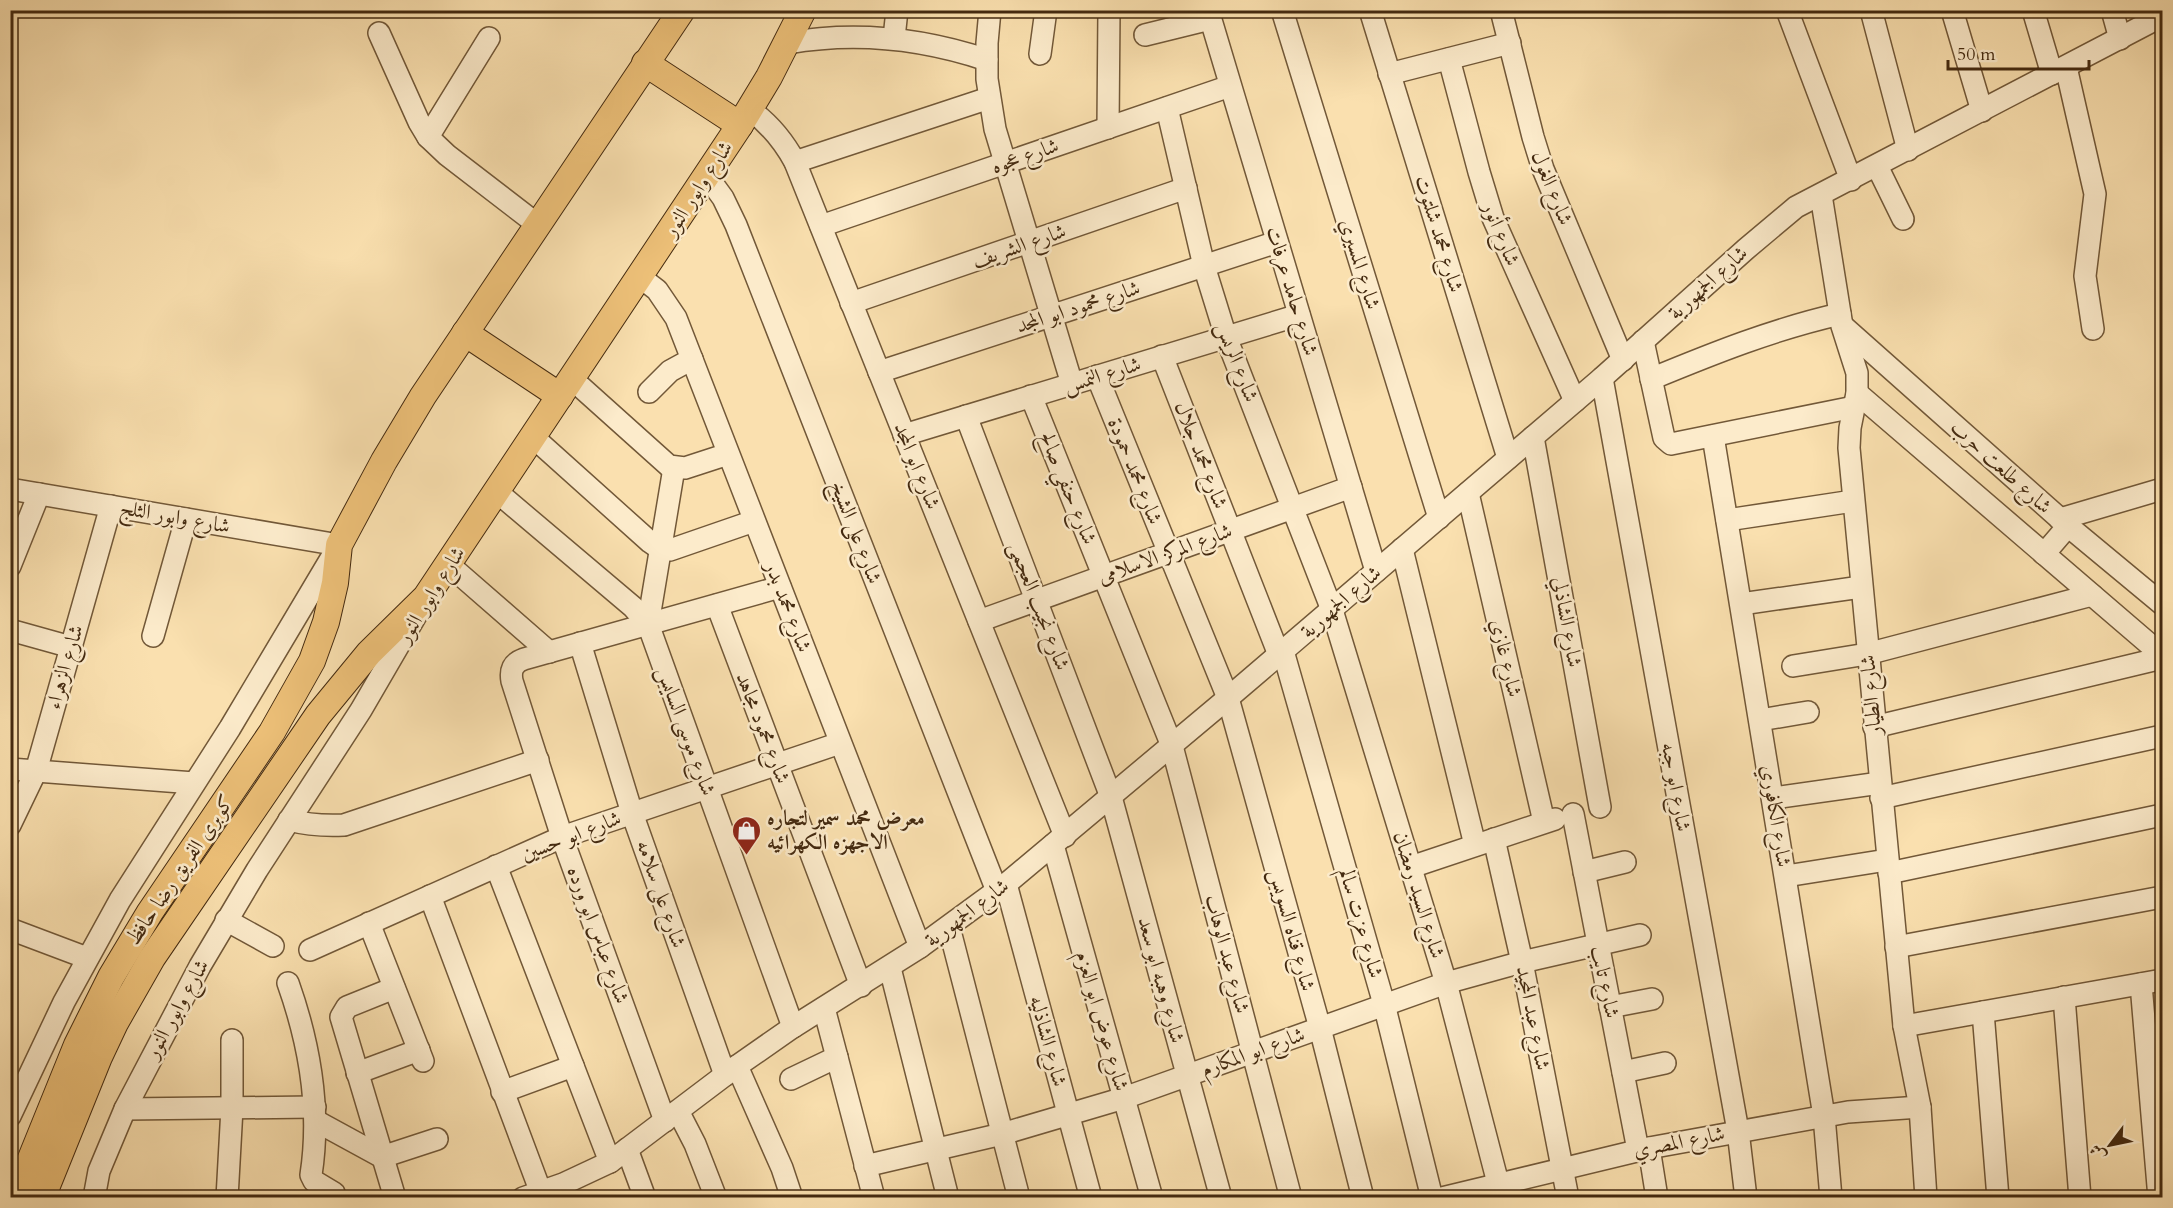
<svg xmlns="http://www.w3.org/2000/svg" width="2173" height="1208" font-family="Cardo,Amiri,serif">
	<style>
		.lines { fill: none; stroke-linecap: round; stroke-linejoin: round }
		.minor-casing { stroke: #725838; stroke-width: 24 }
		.major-casing { stroke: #442a10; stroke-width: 28 }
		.minor { stroke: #fcebcb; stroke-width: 21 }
		.major { stroke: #edc078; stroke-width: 26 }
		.labels { text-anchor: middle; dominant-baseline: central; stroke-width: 5; stroke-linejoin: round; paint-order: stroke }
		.street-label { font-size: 21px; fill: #442a10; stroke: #fcebcb }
		.poi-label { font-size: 21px; font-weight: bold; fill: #442a10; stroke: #fcebcb; text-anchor: start }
	</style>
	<rect width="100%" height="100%" fill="#fae0af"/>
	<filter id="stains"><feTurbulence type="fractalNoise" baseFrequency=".00333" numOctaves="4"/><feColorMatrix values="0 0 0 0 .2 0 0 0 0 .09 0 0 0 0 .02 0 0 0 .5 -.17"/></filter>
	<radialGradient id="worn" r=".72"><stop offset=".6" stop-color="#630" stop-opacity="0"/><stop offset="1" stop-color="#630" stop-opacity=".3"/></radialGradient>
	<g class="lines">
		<defs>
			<g id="minor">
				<polyline points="990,10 987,43 987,79 995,129 1072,384"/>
				<polyline points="1208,10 1376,571"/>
				<polyline points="1282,10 1439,518"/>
				<polyline points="1370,10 1508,458"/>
				<polyline points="1501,10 1533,137 1543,169 1623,360"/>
				<polyline points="1787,10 1851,180"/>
				<polyline points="1871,10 1908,150"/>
				<polyline points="1952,10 1982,111"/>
				<polyline points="2033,10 2052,74"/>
				<polyline points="2112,10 2120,39"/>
				<polyline points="379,33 419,122 428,137 447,155 538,225"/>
				<polyline points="1145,35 1210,19"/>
				<polyline points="894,38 897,10"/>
				<path d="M788,43c68,-12 133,-5 199,17"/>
				<polyline points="1040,54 1046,10"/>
				<polyline points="1449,59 1479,172 1493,218 1575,401"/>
				<polyline points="2066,67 2095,194 2085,276 2093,329"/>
				<polyline points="1389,74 1510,43"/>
				<polyline points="1167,108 1204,266 1226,337 1332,610 1446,983 1498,1183"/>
				<path d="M750,110c20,14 33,30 45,52l270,674"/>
				<polyline points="1108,128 1109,10"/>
				<polyline points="428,137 489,38"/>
				<polyline points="795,162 989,98"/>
				<polyline points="1877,166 1903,219"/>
				<polyline points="707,176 723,198 736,225 997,891"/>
				<polyline points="1821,195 1842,326 1857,373 1857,393 1850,428 1849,448 1904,1026 1920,1107 1926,1198"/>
				<polyline points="821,226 1230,86"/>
				<polyline points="640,277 657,290 676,318 920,947"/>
				<polyline points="851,303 1186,188"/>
				<polyline points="1844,327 2068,526 2162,604"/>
				<polyline points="1643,341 1664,438 1671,444 1854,407"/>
				<polyline points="1162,356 1279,655"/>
				<polyline points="879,372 1277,242"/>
				<polyline points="1097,376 1228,698 1320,1028 1363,1198"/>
				<polyline points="1602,378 1738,1131 1746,1198"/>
				<polyline points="572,379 669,466 685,468 728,454"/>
				<path d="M1651,379c63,-26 123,-50 189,-65"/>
				<polyline points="649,392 670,371 692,359"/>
				<polyline points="1857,393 2162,655"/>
				<polyline points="1031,396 1172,746 1291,1198"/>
				<polyline points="966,416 1111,797 1221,1198"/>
				<polyline points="904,435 1299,315"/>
				<polyline points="1713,436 1824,1116 1831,1198"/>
				<polyline points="533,437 650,542 660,549 670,550 754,521"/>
				<polyline points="1533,437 1600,807"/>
				<polyline points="10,489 339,545 230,728 120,900 64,1002 10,1116"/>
				<polyline points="497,492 633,607 648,624 793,1027"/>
				<polyline points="1468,493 1544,822"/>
				<polyline points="2060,519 2162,489"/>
				<polyline points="1727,520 1853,501"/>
				<polyline points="1402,549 1475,845"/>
				<polyline points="2044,554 2068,526"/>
				<polyline points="448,564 549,652"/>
				<polyline points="10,566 39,494"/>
				<polyline points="1741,604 1861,587"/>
				<polyline points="717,605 861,986"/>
				<polyline points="979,621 1351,487"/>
				<polyline points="648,624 674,468"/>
				<polyline points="10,630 71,647"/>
				<polyline points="153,636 186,519"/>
				<polyline points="580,643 632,813 725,1075"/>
				<polyline points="1283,651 1384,1004 1432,1198"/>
				<polyline points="1793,666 1867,654 2092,595"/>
				<polyline points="1760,720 1808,712"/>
				<polyline points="1874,727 2162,658"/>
				<polyline points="10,769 194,783"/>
				<polyline points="1773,798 1880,783"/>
				<polyline points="1881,798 2162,736"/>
				<polyline points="1573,814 1638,1150"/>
				<path d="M289,820c19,5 35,6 55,5l194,-65"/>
				<polyline points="10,825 36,771 111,506"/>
				<polyline points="1494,839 1522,962 1568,1198"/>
				<polyline points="1053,845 1152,1198"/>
				<polyline points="496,866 610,1162"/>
				<polyline points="1411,867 1555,819"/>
				<polyline points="1584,872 1625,862"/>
				<polyline points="1889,873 2162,815"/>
				<polyline points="1786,876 1887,860"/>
				<polyline points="1006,884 1091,1198"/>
				<polyline points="430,896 543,1198"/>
				<polyline points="226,920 273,946"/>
				<polyline points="369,923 423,1061"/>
				<polyline points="949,927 1019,1198"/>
				<polyline points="10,929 87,958"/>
				<polyline points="1896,947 2162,897"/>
				<polyline points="310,950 562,837 840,743"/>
				<polyline points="890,968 948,1198"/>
				<path d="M288,983c22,62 33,127 23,192l3,6 20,12"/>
				<polyline points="2141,984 2159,1198"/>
				<polyline points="394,988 347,1007 341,1017 395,1198"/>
				<polyline points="2064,997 2080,1198"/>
				<polyline points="1610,1007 1652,999"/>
				<polyline points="824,1008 874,1198"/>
				<polyline points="1983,1012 1998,1198"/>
				<polyline points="1904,1026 2162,980"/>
				<polyline points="737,1066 782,1168 792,1198"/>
				<polyline points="1623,1072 1665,1063"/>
				<polyline points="357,1073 419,1050"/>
				<polyline points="791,1079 837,1057"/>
				<polyline points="502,1092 573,1066"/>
				<polyline points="125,1109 315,1107"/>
				<polyline points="678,1111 695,1144 716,1198"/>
				<polyline points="316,1121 382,1157 437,1139"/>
				<path d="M665,1121l-103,-284 -50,-156c-2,-11 1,-18 12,-22l256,-72"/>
				<polyline points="1649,1148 1657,1198"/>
				<polyline points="627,1149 645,1198"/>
				<polyline points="865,1166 1002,1134 1124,1098 1446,983 1522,962 1640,935"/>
				<polyline points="94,1198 99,1171 125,1109 200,966 257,870 361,710 418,612"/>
				<polyline points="227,1198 232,1108 232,1040"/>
				<polyline points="523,1198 563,1184 610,1162 737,1066 793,1027 920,947 1006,884 1228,698 1602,378 1746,249 1796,207 2162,16"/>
				<polyline points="1442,1198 1649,1148 1848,1112 1920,1107"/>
			</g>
			<g id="major">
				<polyline points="645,63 740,125"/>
				<polyline points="465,333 560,396"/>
				<polyline points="15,1198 77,1045 111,977 150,912 272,732 312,661 326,622 335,583 339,545 384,461 423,396 682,10"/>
				<polyline points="42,1198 99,1057 115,1023 152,958 318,715 369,653 426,597 740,125 769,77 803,10"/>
			</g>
		</defs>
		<use href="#minor" class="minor-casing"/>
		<use href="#major" class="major-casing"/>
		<use href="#minor" class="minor"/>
		<use href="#major" class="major"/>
	</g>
	<defs>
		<symbol id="shop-pin" viewBox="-11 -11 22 30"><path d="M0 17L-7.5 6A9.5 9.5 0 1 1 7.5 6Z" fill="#8f2418" stroke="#fcebcb"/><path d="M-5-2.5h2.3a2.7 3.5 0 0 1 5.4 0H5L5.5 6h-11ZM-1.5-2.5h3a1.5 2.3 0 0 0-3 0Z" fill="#fff"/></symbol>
	</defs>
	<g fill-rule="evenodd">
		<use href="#shop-pin" x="730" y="814" width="33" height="45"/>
	</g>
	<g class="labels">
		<g class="street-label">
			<text transform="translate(1025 156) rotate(-19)">شارع عجوه</text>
			<text transform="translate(1552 188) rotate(68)">شارع الغول</text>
			<text transform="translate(698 189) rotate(-57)">شارع وابور النور</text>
			<text transform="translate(1439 234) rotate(73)">شارع محمد شلتوت</text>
			<text transform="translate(1501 234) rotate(68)">شارع أنور</text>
			<text transform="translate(1019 246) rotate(-19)">شارع الشريف</text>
			<text transform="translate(1360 264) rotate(73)">شارع المسيري</text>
			<text transform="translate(1708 283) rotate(-42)">شارع الجمهورية</text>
			<text transform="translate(1292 291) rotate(73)">شارع حامد عرفات</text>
			<text transform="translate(1078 307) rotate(-18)">شارع محمود ابو المجد</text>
			<text transform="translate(1237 362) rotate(69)">شارع الريس</text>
			<text transform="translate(1102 375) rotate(-17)">شارع النمس</text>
			<text transform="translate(1201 455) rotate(69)">شارع محمد جلال</text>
			<text transform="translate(917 466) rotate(68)">شارع ابو المجد</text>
			<text transform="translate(2001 467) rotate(42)">شارع طلعت حرب</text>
			<text transform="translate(1135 471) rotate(68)">شارع محمد حمودة</text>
			<text transform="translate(1068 488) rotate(68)">شارع حنفي صالح</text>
			<text transform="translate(175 517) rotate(10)">شارع وابور الثلج</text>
			<text transform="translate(856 532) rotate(69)">شارع على الشيخ</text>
			<text transform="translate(1165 554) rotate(-20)">شارع المركز الاسلامى</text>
			<text transform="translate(431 595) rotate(-58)">شارع وابور النور</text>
			<text transform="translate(1341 602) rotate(-41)">شارع الجمهورية</text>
			<text transform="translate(1039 606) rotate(69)">شارع نجيب العجمى</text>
			<text transform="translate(788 607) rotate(69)">شارع محمد بدر</text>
			<text transform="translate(1567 622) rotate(80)">شارع الشاذلي</text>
			<text transform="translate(1506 658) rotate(77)">شارع غازي</text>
			<text transform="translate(65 667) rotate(-74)">شارع الزهراء</text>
			<text transform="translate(1871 695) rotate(-95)">شارع الطيار</text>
			<text transform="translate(763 728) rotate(69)">شارع محمود مجاهد</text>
			<text transform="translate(686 731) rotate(70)">شارع موسى السايس</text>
			<text transform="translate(1676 787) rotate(80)">شارع ابو جبه</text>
			<text transform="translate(1776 816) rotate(81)">شارع الكافوري</text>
			<text transform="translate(571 836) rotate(-21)">شارع ابو حسين</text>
			<text transform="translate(180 870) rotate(-56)">كوبرى الفريق رضا حافظ</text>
			<text transform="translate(661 894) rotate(71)">شارع على سلامه</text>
			<text transform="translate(1419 895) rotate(73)">شارع السيد رمضان</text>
			<text transform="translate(967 913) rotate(-37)">شارع الجمهورية</text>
			<text transform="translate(1361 923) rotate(74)">شارع عزت سالم</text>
			<text transform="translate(1292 930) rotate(75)">شارع قناه السويس</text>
			<text transform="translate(598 935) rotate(70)">شارع عباس ابو ورده</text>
			<text transform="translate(1227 954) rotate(75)">شارع عبد الوهاب</text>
			<text transform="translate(1161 980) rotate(75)">شارع وهبه ابو سعد</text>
			<text transform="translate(1605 982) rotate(78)">شارع تايب</text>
			<text transform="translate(177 1009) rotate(-61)">شارع وابور النور</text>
			<text transform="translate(1533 1018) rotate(79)">شارع عبد المجيد</text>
			<text transform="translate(1102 1021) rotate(74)">شارع عوض ابو العزم</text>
			<text transform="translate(1048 1041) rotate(75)">شارع الشاذليه</text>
			<text transform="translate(1253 1052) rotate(-20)">شارع ابو المكارم</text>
			<text transform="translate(1679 1142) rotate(-11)">شارع المصري</text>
		</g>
		<g class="poi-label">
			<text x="767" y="818">معرض محمد سمير لتجاره<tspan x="767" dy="24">الاجهزه الكهرائيه</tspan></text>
		</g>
	</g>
	<rect width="2173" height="1208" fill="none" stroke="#fae0af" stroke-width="36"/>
	<rect x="12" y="12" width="2149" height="1184" fill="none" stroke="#442a10" stroke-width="3"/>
	<rect x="18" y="18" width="2137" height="1172" fill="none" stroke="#442a10" stroke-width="1.5"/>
	<g transform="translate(2110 1145) rotate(238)" stroke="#fcebcb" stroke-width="4.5" paint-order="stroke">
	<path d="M0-4.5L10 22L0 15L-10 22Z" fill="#442a10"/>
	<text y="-9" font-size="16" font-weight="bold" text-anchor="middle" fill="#442a10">ش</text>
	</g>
	<path d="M1948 60v9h141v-9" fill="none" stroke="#442a10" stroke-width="3"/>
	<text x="1957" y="60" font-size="18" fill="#442a10" stroke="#fcebcb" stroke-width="4.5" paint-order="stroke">50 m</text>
	<rect width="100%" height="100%" filter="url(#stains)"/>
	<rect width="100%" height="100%" fill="url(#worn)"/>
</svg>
